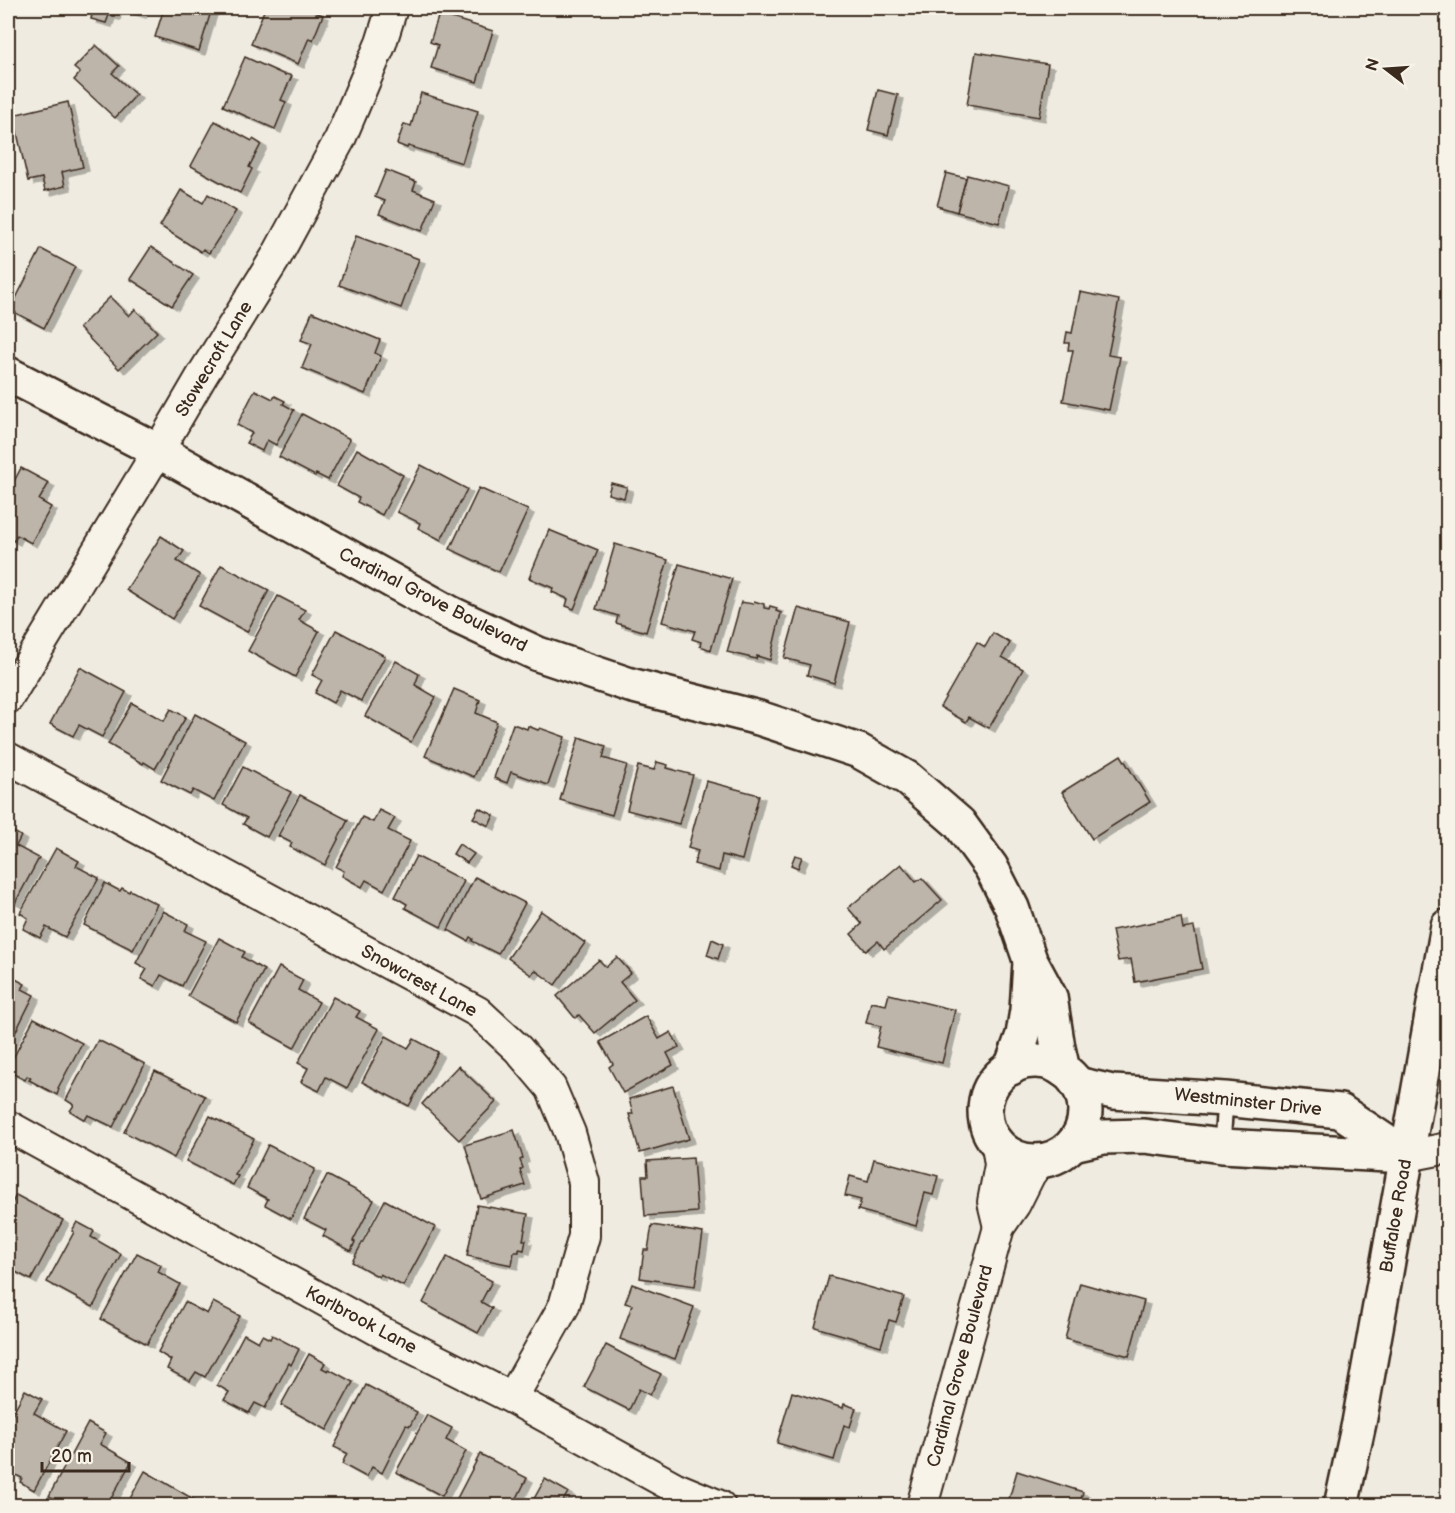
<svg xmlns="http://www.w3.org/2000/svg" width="1455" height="1513" font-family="'Balsamiq Sans',sans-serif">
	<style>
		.building { fill: #bdb5aa; stroke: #3b2a1e; stroke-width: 1.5; filter: url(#shadow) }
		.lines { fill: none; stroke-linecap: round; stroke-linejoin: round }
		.service-casing { stroke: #3b2a1e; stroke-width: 20 }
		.minor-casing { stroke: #3b2a1e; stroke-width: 34 }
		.tertiary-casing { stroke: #3b2a1e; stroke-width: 38 }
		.primary-casing { stroke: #3b2a1e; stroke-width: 38 }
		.service { stroke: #f7f3e8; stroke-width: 15 }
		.minor { stroke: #f7f3e8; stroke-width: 30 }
		.tertiary { stroke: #f7f3e8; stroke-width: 33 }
		.primary { stroke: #f7f3e8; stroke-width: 33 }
		.labels { text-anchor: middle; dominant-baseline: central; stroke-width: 5; stroke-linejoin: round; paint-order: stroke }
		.street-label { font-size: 18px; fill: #3b2a1e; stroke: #f7f3e8 }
	</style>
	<defs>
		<filter id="shadow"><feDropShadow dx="6" dy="4" stdDeviation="0" flood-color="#0004"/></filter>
	</defs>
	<rect width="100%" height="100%" fill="#efebe0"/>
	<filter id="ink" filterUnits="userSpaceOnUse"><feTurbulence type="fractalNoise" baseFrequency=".0167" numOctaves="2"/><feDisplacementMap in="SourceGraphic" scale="12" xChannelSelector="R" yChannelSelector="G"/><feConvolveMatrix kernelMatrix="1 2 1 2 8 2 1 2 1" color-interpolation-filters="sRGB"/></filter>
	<g filter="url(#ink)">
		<g class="building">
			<polygon points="90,8 116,8 114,16 109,15 106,23 91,19 93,10"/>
			<polygon points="120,8 142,8 140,14"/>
			<polygon points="164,8 212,8 199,51 155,37"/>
			<polygon points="265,8 304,8 323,15 313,40 309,38 298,64 251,44"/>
			<polygon points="439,14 493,31 477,82 431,68 438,45 430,42"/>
			<polygon points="96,45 119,66 112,73 136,95 115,118 74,80 80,73 74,68"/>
			<polygon points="976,52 1048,64 1039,117 967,105"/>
			<polygon points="245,57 285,75 286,74 292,76 281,100 286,102 275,129 223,106"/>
			<polygon points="878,90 898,95 888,135 868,130"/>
			<polygon points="421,93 478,111 462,163 408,146 407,148 397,144 404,124 411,126"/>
			<polygon points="68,102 83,167 62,172 65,186 45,191 42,178 28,181 13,115"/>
			<polygon points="215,121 252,141 253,139 261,144 249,167 252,169 240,193 191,166"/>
			<polygon points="386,170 416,182 413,190 435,199 422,231 379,214 385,201 375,197"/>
			<polygon points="946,173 966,178 957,212 937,206"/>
			<polygon points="967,175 1009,186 999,223 957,212"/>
			<polygon points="181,190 203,203 208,194 236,211 209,253 203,249 201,252 160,226"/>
			<polygon points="356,236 419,259 401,308 339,285"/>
			<polygon points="151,247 193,275 172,306 130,279"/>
			<polygon points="41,249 75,267 44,328 10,310"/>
			<polygon points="1080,292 1119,300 1108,355 1120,357 1109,410 1063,401 1073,350 1068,350 1069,343 1065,343 1067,332 1072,333"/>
			<polygon points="110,297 129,316 135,309 157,332 119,369 79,328"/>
			<polygon points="312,312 380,340 375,353 381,356 365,394 302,368 312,344 301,340"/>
			<polygon points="255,390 273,399 275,396 285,401 283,404 294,410 276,445 267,440 262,451 246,443 252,433 237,425"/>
			<polygon points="302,414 350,439 328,480 316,474 315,476 279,457"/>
			<polygon points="357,449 403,475 382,515 357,502 359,498 337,486"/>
			<polygon points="421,465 467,489 441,540 418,528 420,523 397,512"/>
			<polygon points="21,468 49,483 39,500 51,507 31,543 17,535 14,541 8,538 8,500 14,489 11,487"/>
			<polygon points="611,483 627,487 624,498 608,494"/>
			<polygon points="479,488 528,510 499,572 450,549"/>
			<polygon points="549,530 598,550 574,609 566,606 568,599 552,592 553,588 529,578"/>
			<polygon points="161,536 184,551 177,561 200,575 172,619 126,590"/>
			<polygon points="615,544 668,560 646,632 616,623 618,616 596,609"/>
			<polygon points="679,564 732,579 711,650 700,646 701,642 692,639 695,631 662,622"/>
			<polygon points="221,565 269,590 247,632 199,606"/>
			<polygon points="278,596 305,610 299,620 319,631 295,677 248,651"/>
			<polygon points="754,601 764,604 764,608 769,609 770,606 777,608 776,611 781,613 770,660 757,656 756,659 727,652 741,602 753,604"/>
			<polygon points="798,608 850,622 834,683 807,675 810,665 784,658"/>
			<polygon points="336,630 385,656 361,701 340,690 333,703 315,693 322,680 312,675"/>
			<polygon points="993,633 1010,643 1002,657 1023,669 989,728 969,717 966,722 940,707 977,642 985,647"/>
			<polygon points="396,661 419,674 415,685 436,697 411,742 365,716"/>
			<polygon points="80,667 126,692 102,737 79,725 73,736 50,724"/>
			<polygon points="454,689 480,700 476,713 497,722 474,777 425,756"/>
			<polygon points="132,703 164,721 171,709 186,717 155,769 144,762 143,764 108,744"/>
			<polygon points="195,714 245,741 214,801 193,790 190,795 161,780"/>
			<polygon points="513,724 527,729 528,726 538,730 540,728 565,737 548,785 511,772 507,783 494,778"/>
			<polygon points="579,737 606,746 603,758 627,765 612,815 560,800"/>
			<polygon points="1121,755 1150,802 1092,839 1062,792"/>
			<polygon points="657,762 668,765 667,768 693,775 679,824 627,810 638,766 654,770"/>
			<polygon points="243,767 291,792 267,837 243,824 247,818 223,805"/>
			<polygon points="706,781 759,795 742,860 722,855 719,871 694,864 698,851 688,848"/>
			<polygon points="300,795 348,820 325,865 290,847 292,843 278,836"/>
			<polygon points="479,808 494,815 489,826 473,818"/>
			<polygon points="379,810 395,818 388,830 410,841 384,890 366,880 362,887 342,876 344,871 336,867 362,817 373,822"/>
			<polygon points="8,829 21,836 16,846 39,858 15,903 8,900"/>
			<polygon points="459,844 474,854 467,863 453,854"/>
			<polygon points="56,848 79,861 76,866 99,878 65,937 46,927 40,938 23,929 28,918 20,913"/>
			<polygon points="795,855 802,857 798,868 791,865"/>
			<polygon points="416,856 464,881 441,927 405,908 407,904 395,897"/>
			<polygon points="901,864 916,882 922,878 942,900 884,949 878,941 866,951 851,934 862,924 848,908"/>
			<polygon points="475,877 525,903 498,954 472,941 473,939 470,937 468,941 448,930"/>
			<polygon points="105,883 120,891 122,888 129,892 130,890 157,904 133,950 84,925"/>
			<polygon points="163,911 188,924 185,931 206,941 182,986 161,975 155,986 141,979 147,969 136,963"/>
			<polygon points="541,911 585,943 555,985 535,970 531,975 508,958"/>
			<polygon points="1181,917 1183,929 1194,927 1202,969 1135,982 1131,959 1118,961 1112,930"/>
			<polygon points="219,938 245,952 242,957 264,970 236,1022 188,996"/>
			<polygon points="712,939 723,944 718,959 707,955"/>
			<polygon points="617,957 631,973 620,982 635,1000 595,1033 579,1015 575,1018 557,996 599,960 606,967"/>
			<polygon points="279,967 303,980 298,990 319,1002 294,1048 249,1023"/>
			<polygon points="8,975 25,984 22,989 34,995 8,1047"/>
			<polygon points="889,994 955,1010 942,1063 876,1047 881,1026 866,1023 871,1002 886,1005"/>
			<polygon points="333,997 360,1011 356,1017 379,1029 347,1088 326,1077 319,1091 301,1082 308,1068 298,1063"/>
			<polygon points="646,1016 659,1039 671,1032 679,1047 667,1053 673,1065 623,1093 609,1067 613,1064 600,1042"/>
			<polygon points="34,1018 82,1043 58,1088 59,1089 57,1095 29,1080 31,1078 27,1076 25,1080 8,1071 8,1063 10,1064"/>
			<polygon points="386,1036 408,1048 414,1039 438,1052 409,1106 362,1082"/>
			<polygon points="98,1040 145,1064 113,1127 88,1115 85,1120 70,1111 74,1105 66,1100"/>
			<polygon points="458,1066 496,1102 459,1140 422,1104"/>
			<polygon points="155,1071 205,1096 174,1158 124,1132"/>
			<polygon points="673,1086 689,1139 640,1153 629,1114 633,1114 629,1099"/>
			<polygon points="210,1116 254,1139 235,1175 238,1176 233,1185 186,1161"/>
			<polygon points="514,1130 523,1158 520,1160 523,1168 520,1170 525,1185 481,1199 465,1145"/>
			<polygon points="268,1145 315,1169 291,1219 265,1205 268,1199 247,1188"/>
			<polygon points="693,1158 697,1212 645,1216 642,1176 648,1176 647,1161"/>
			<polygon points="874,1159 938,1176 933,1195 925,1193 916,1226 858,1210 861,1200 845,1196 850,1176 868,1181"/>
			<polygon points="327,1175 374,1200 353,1241 355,1242 351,1251 323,1236 326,1230 304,1219"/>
			<polygon points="16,1195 63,1220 31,1280 8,1268 8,1211"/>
			<polygon points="385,1200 435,1227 403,1286 380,1274 379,1277 352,1262"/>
			<polygon points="477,1205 528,1214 523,1240 526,1240 524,1250 519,1249 519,1252 514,1252 512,1265 467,1256"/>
			<polygon points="77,1222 94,1231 91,1237 121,1254 93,1307 47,1282 74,1232 72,1231"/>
			<polygon points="652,1225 703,1233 695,1286 640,1278 644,1250 648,1250"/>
			<polygon points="137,1253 161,1265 158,1272 180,1284 147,1344 101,1319"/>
			<polygon points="447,1257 492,1281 481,1302 492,1308 478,1333 423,1303"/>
			<polygon points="829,1276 904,1297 896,1322 889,1320 881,1346 815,1327"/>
			<polygon points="1080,1283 1144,1301 1129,1356 1065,1339"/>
			<polygon points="632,1284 694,1307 675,1359 620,1339 632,1305 625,1303"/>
			<polygon points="185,1302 207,1314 213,1302 240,1316 205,1377 196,1372 190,1381 167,1369 171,1360 158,1352"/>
			<polygon points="244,1334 258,1342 262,1335 270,1339 272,1335 299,1349 291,1365 289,1363 265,1408 255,1403 249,1413 224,1400 229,1392 217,1385"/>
			<polygon points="606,1345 661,1374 650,1395 639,1389 629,1410 584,1387"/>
			<polygon points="309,1354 325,1363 322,1368 328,1371 329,1369 353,1382 327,1430 281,1405"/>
			<polygon points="366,1385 417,1412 410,1426 406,1425 382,1473 372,1467 366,1477 342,1464 347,1453 334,1447"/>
			<polygon points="25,1390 42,1399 34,1413 66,1431 34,1490 20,1482 22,1478 8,1471 8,1422"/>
			<polygon points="792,1392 843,1408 844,1404 856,1408 850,1427 844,1425 834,1460 777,1443"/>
			<polygon points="427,1415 452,1428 446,1440 466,1451 442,1496 396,1472"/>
			<polygon points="88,1423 106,1433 100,1444 131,1462 107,1506 68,1506 49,1496"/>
			<polygon points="480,1454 527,1478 513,1506 453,1506"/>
			<polygon points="145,1471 195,1500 192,1506 126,1506"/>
			<polygon points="1017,1471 1083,1492 1079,1506 1007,1506"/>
			<polygon points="545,1479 568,1492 562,1503 566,1506 530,1506"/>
		</g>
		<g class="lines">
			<defs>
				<polyline id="service" points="1222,1146 1225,1099"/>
				<g id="minor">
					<polyline points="8,698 158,451 203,374 276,257 340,139 381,43 392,8"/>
					<polyline points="8,758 478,1012 518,1049 551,1088 570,1133 584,1182 584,1236 564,1306 512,1398"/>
					<polyline points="8,1126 385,1334 512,1398 674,1487 720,1506"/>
					<polyline points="997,1144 1000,1165 993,1202 999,1227"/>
					<polyline points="1407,1156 1448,1148"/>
					<polyline points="922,1506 999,1227 1015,1204 1030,1174 1040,1161"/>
				</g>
				<g id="tertiary">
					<polyline points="8,374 158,451 452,614 538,654 630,685 759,718 859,751 907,778 959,823 991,867 1012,908 1030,960 1050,997 1058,1048 1063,1070"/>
					<circle cx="1035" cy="1111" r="50"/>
					<polyline points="1011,1068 1023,1035 1027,1010 1030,962"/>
					<polyline points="1077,1084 1113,1092 1225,1099 1340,1111 1407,1156"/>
					<polyline points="1073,1144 1104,1137 1144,1136 1222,1146 1406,1156"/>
				</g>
				<polyline id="primary" points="1341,1506 1359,1423 1448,926"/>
			</defs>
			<use href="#service" class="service-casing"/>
			<use href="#minor" class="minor-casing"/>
			<use href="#tertiary" class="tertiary-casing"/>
			<use href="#primary" class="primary-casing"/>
			<use href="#service" class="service"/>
			<use href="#minor" class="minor"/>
			<use href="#tertiary" class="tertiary"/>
			<use href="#primary" class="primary"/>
		</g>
	</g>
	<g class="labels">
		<g class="street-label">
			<text transform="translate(214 359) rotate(-59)">Stowecroft Lane</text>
			<text transform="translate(433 600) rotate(27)">Cardinal Grove Boulevard</text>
			<text transform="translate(419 981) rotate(29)">Snowcrest Lane</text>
			<text transform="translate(1248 1102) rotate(6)">Westminster Drive</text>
			<text transform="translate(1396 1216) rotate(-80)">Buffaloe Road</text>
			<text transform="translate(361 1320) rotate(28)">Karlbrook Lane</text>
			<text transform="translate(960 1366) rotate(-75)">Cardinal Grove Boulevard</text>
		</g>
	</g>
	<rect width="1455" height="1513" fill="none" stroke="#f7f3e8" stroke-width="30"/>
	<rect x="15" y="15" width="1425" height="1483" fill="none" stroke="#3b2a1e" stroke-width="2" filter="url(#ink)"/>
	<g transform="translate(1386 69) rotate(287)" stroke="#f7f3e8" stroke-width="4.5" paint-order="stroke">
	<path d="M0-4.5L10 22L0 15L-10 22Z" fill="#3b2a1e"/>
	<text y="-9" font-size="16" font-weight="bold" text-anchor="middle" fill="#3b2a1e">N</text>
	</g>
	<path d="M42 1462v9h87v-9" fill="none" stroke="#3b2a1e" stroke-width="3"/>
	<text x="51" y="1462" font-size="18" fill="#3b2a1e" stroke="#f7f3e8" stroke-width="4.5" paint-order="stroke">20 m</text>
</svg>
